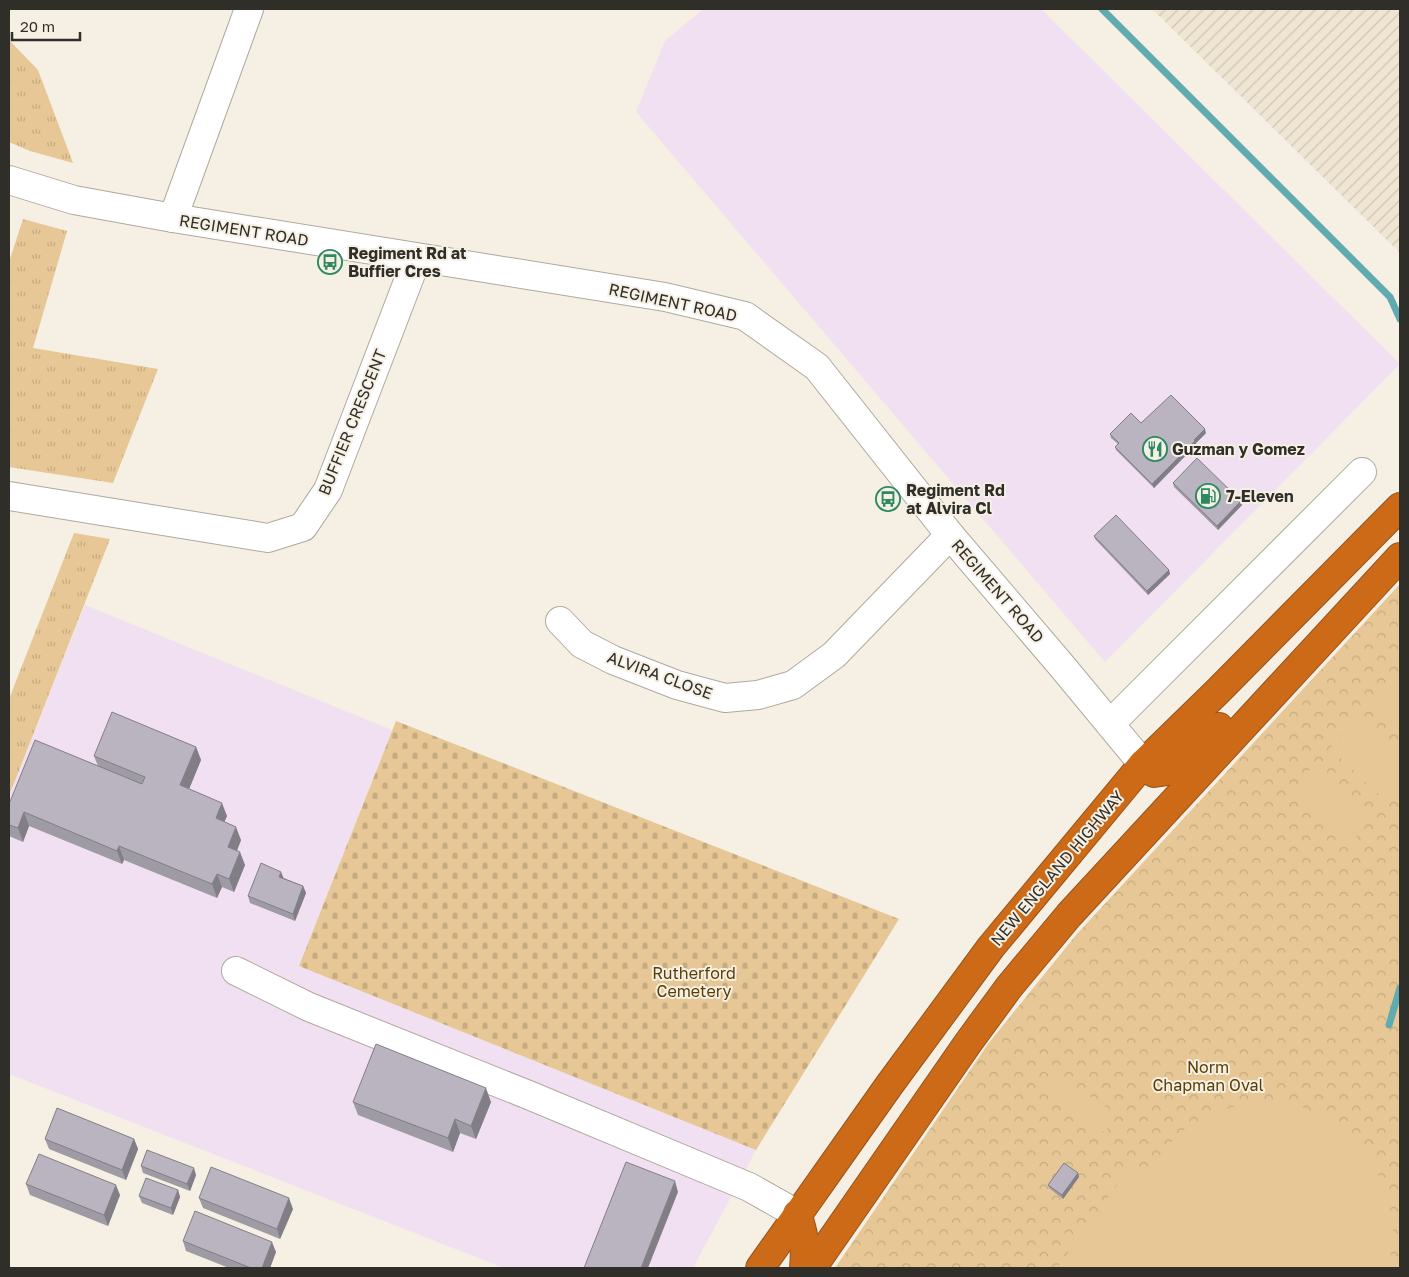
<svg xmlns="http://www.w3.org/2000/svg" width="1409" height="1277" font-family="'Golos Text',sans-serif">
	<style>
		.commercial { fill: #f0e0f2 }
		.industrial { fill: url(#industrial-furrows) }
		.grass { fill: url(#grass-tufts) }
		.cemetery { fill: url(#cemetery-stones) }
		.park { fill: url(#park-crowns) }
		.pitch { fill: #e6c795 }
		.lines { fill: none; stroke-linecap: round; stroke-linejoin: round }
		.stream { stroke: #5fabb0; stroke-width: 7 }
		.minor-casing { stroke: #b0a99e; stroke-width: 30 }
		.highway-casing { stroke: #95551d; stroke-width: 30 }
		.minor { stroke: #fff; stroke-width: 28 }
		.highway { stroke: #cc6a17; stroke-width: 28 }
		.wall { fill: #9f9ba5 }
		.shaded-wall { fill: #827e86 }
		.building { fill: #b9b4c0; stroke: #827e86 }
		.labels { text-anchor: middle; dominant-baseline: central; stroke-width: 4; stroke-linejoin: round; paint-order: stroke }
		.street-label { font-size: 16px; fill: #302e29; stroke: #f6efe3 }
		.poi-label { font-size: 16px; font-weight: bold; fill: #302e29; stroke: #f6efe3; text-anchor: start }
		.park-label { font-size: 16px; fill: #593d01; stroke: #f6efe3 }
	</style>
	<defs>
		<pattern id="industrial-furrows" width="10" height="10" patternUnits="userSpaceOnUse" patternTransform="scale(1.25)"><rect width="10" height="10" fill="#f0e5d2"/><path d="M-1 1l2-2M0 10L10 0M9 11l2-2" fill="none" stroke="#cec5b4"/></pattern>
		<pattern id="grass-tufts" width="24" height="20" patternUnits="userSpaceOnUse" patternTransform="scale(1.25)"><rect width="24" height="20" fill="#e6c795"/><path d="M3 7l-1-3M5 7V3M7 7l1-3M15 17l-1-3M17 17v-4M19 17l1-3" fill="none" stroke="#c6ab80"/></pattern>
		<pattern id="cemetery-stones" width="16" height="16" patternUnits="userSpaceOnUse" patternTransform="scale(1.25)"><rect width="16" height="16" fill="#e6c795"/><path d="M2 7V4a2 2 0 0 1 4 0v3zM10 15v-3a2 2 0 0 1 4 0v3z" fill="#c6ab80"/></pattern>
		<pattern id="park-crowns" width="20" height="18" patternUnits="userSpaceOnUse" patternTransform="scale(1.25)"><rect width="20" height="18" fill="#e6c795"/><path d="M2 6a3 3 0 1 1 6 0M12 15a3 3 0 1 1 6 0" fill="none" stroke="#c6ab80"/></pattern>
	</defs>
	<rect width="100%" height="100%" fill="#f6efe3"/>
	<g class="commercial">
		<polygon points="703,9 1041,9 1400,364 1105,662 636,112 665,41"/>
		<polygon points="85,605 392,730 299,966 756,1150 693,1268 504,1268 9,1074 9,796"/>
	</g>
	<polygon class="industrial" points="1152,9 1400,9 1400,253"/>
	<g class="grass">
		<polygon points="9,40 38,70 73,163 30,151 9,142"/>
		<polygon points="23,219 67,231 33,348 158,369 113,483 9,467 9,262"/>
		<polygon points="74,533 110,539 9,796 9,699"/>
	</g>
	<polygon class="cemetery" points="396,721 899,919 756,1150 299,966"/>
	<polygon class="park" points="1400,584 1400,1268 835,1268 988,1044 1076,935"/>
	<g class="pitch">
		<polygon points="1394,678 1400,684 1400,736 1368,705"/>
		<polygon points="1356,719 1400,761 1400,789 1388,803 1330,748"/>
		<polygon points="1315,764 1374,816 1350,844 1291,791"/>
		<polygon points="1051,1072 1117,1114 1105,1133 1039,1090"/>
		<polygon points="1259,1102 1302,1107 1341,1127 1370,1157 1388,1195 1394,1236 1388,1268 1057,1268 1132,1164 1148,1175 1150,1168 1178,1134 1216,1111"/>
	</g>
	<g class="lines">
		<g class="stream">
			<polyline points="1102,9 1390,297 1400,319"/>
			<polyline points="1389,1025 1400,988"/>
		</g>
		<defs>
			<g id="minor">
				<polyline points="9,180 74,200 173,218 665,297 745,316 817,367 950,535 1061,665 1143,764"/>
				<polyline points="173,218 249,9"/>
				<polyline points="9,496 268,538 303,527 328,490 417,258"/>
				<polyline points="560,621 582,644 613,660 677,685 725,698 758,695 793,685 834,655 950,535"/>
				<polyline points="1110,724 1362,472"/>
				<polyline points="236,971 309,1007 531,1096 749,1187 797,1214"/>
			</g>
			<g id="highway">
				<polyline points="1143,764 1154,773 1168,771 1181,765 1219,727"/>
				<path d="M797,1214c7,19 9,34 7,54"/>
				<polyline points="760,1268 890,1084 991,947 1143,764 1218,691 1400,507"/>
				<polyline points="812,1268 968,1043 1009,987 1069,915 1400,557"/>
			</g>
		</defs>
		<use href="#minor" class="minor-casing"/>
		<use href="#highway" class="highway-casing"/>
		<use href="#minor" class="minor"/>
		<use href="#highway" class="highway"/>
	</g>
	<g class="wall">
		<polygon points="1141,423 1206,433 1196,443 1196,445 1154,488 1116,450 1115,447 1118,444 1111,438 1110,434"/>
		<polygon points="1173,483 1242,505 1218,530 1174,487"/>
		<polygon points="1094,536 1169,570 1170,574 1148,595 1095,539"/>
		<polygon points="196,747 201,760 189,789 227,816 224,822 241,840 237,851 245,865 234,892 222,887 217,898 124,860 122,864 29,826 23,842 9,836 9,804 98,766 94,756"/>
		<polygon points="284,878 303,886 306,893 295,921 250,903 248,896"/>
		<polygon points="353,1102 491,1102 476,1139 460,1133 453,1152 358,1115"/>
		<polygon points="45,1139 134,1139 138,1149 126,1180 49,1149"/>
		<polygon points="141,1166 196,1175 190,1191 143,1173"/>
		<polygon points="1078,1173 1079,1177 1063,1199 1049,1188 1048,1185"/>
		<polygon points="26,1184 120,1195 108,1226 30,1195"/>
		<polygon points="178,1190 180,1197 173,1215 142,1203 139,1196"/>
		<polygon points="199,1198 293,1209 280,1239 203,1208"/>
		<polygon points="183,1241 276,1252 270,1268 229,1268 186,1251"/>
	</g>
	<g class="shaded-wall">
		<polygon points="1205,429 1206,433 1196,443 1196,445 1154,488 1152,484"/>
		<polygon points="1241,501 1242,505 1218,530 1217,526"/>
		<polygon points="1169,570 1170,574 1148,595 1147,591"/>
		<polygon points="196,747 201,760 185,799 180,785"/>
		<polygon points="222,803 227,816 220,832 216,818"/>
		<polygon points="24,812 29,826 23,842 18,828"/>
		<polygon points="236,827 241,840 233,860 228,847"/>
		<polygon points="119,846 124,860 122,864 117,851"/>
		<polygon points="240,852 245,865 234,892 229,879"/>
		<polygon points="281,872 284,879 279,877"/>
		<polygon points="217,874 222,887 217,898 212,884"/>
		<polygon points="303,886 306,893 295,921 293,914"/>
		<polygon points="486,1088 491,1102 476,1139 471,1126"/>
		<polygon points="455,1119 460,1133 453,1152 448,1138"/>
		<polygon points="134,1139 138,1149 126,1180 122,1170"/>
		<polygon points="194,1168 196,1175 190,1191 187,1184"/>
		<polygon points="1078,1173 1079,1177 1063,1199 1062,1195"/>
		<polygon points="675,1181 678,1192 648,1268 641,1268"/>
		<polygon points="116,1185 120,1195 108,1226 104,1215"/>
		<polygon points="178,1190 180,1197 173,1215 171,1208"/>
		<polygon points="289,1198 293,1209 280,1239 277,1229"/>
		<polygon points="272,1242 276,1252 270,1268 262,1268"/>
	</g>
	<g class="building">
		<polygon points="1171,395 1205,429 1194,440 1195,441 1152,484 1115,447 1119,443 1110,434 1131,413 1141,423"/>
		<polygon points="1197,458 1241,501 1217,526 1173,483"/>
		<polygon points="1116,515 1169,570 1147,591 1094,536"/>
		<polygon points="112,712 196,747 180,785 222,803 216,818 236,827 228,847 240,852 229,879 217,874 212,884 119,846 117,851 24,812 18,828 9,825 9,804 35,740 142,784 145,777 94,756"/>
		<polygon points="261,863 281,872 279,877 303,886 293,914 248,896"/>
		<polygon points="376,1044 486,1088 471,1126 455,1119 448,1138 353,1102"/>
		<polygon points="57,1108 134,1139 122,1170 45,1139"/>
		<polygon points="147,1150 194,1168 187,1184 141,1166"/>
		<polygon points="39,1154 116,1185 104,1215 26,1184"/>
		<polygon points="626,1162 675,1181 641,1268 584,1268"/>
		<polygon points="1064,1163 1078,1173 1062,1195 1048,1185"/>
		<polygon points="211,1167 289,1198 277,1229 199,1198"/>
		<polygon points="146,1178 178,1190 171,1208 139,1196"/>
		<polygon points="195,1211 272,1242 262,1268 251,1268 183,1241"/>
	</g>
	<defs>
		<symbol id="bus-ring" viewBox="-11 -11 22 22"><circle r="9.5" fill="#f6efe3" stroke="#2c8961" stroke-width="1.5"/><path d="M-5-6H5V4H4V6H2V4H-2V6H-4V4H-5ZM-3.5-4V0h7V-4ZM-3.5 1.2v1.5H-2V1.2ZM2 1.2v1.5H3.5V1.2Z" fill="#2c8961"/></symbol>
		<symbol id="restaurant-ring" viewBox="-11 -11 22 22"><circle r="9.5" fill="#f6efe3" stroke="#2c8961" stroke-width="1.5"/><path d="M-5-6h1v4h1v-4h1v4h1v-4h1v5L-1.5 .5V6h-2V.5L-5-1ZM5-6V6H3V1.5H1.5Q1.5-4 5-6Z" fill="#2c8961"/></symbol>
		<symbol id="fuel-ring" viewBox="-11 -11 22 22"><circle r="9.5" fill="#f6efe3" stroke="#2c8961" stroke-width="1.5"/><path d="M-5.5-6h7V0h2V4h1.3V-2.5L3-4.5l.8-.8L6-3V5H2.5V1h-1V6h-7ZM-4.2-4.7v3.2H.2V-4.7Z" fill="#2c8961"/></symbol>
	</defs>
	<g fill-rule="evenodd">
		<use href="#bus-ring" x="316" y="248" width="28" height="28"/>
		<use href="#restaurant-ring" x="1141" y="435" width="28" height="28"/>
		<use href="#fuel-ring" x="1194" y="482" width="28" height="28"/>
		<use href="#bus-ring" x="874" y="485" width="28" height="28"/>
	</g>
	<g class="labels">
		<g class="street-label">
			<text transform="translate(244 230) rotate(9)">REGIMENT ROAD</text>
			<text transform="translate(673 302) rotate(12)">REGIMENT ROAD</text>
			<text transform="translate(352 422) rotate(-68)">BUFFIER CRESCENT</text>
			<text transform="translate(998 591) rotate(49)">REGIMENT ROAD</text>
			<text transform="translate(660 675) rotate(20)">ALVIRA CLOSE</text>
			<text transform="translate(1057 868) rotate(-50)">NEW ENGLAND HIGHWAY</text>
		</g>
		<g class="poi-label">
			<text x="348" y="253">Regiment Rd at<tspan x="348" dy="18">Buffier Cres</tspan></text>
			<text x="1172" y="449">Guzman y Gomez</text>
			<text x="906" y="490">Regiment Rd<tspan x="906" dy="18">at Alvira Cl</tspan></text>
			<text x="1226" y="496">7-Eleven</text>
		</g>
		<g class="park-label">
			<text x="694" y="973">Rutherford<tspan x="694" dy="18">Cemetery</tspan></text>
			<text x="1208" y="1067">Norm<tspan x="1208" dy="18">Chapman Oval</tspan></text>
		</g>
	</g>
	<rect width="1409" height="1277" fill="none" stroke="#302e29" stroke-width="20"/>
	<path d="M12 32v8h68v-8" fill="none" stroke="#302e29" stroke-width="2.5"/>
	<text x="20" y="32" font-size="15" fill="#302e29" stroke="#f6efe3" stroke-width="4" paint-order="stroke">20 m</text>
</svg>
